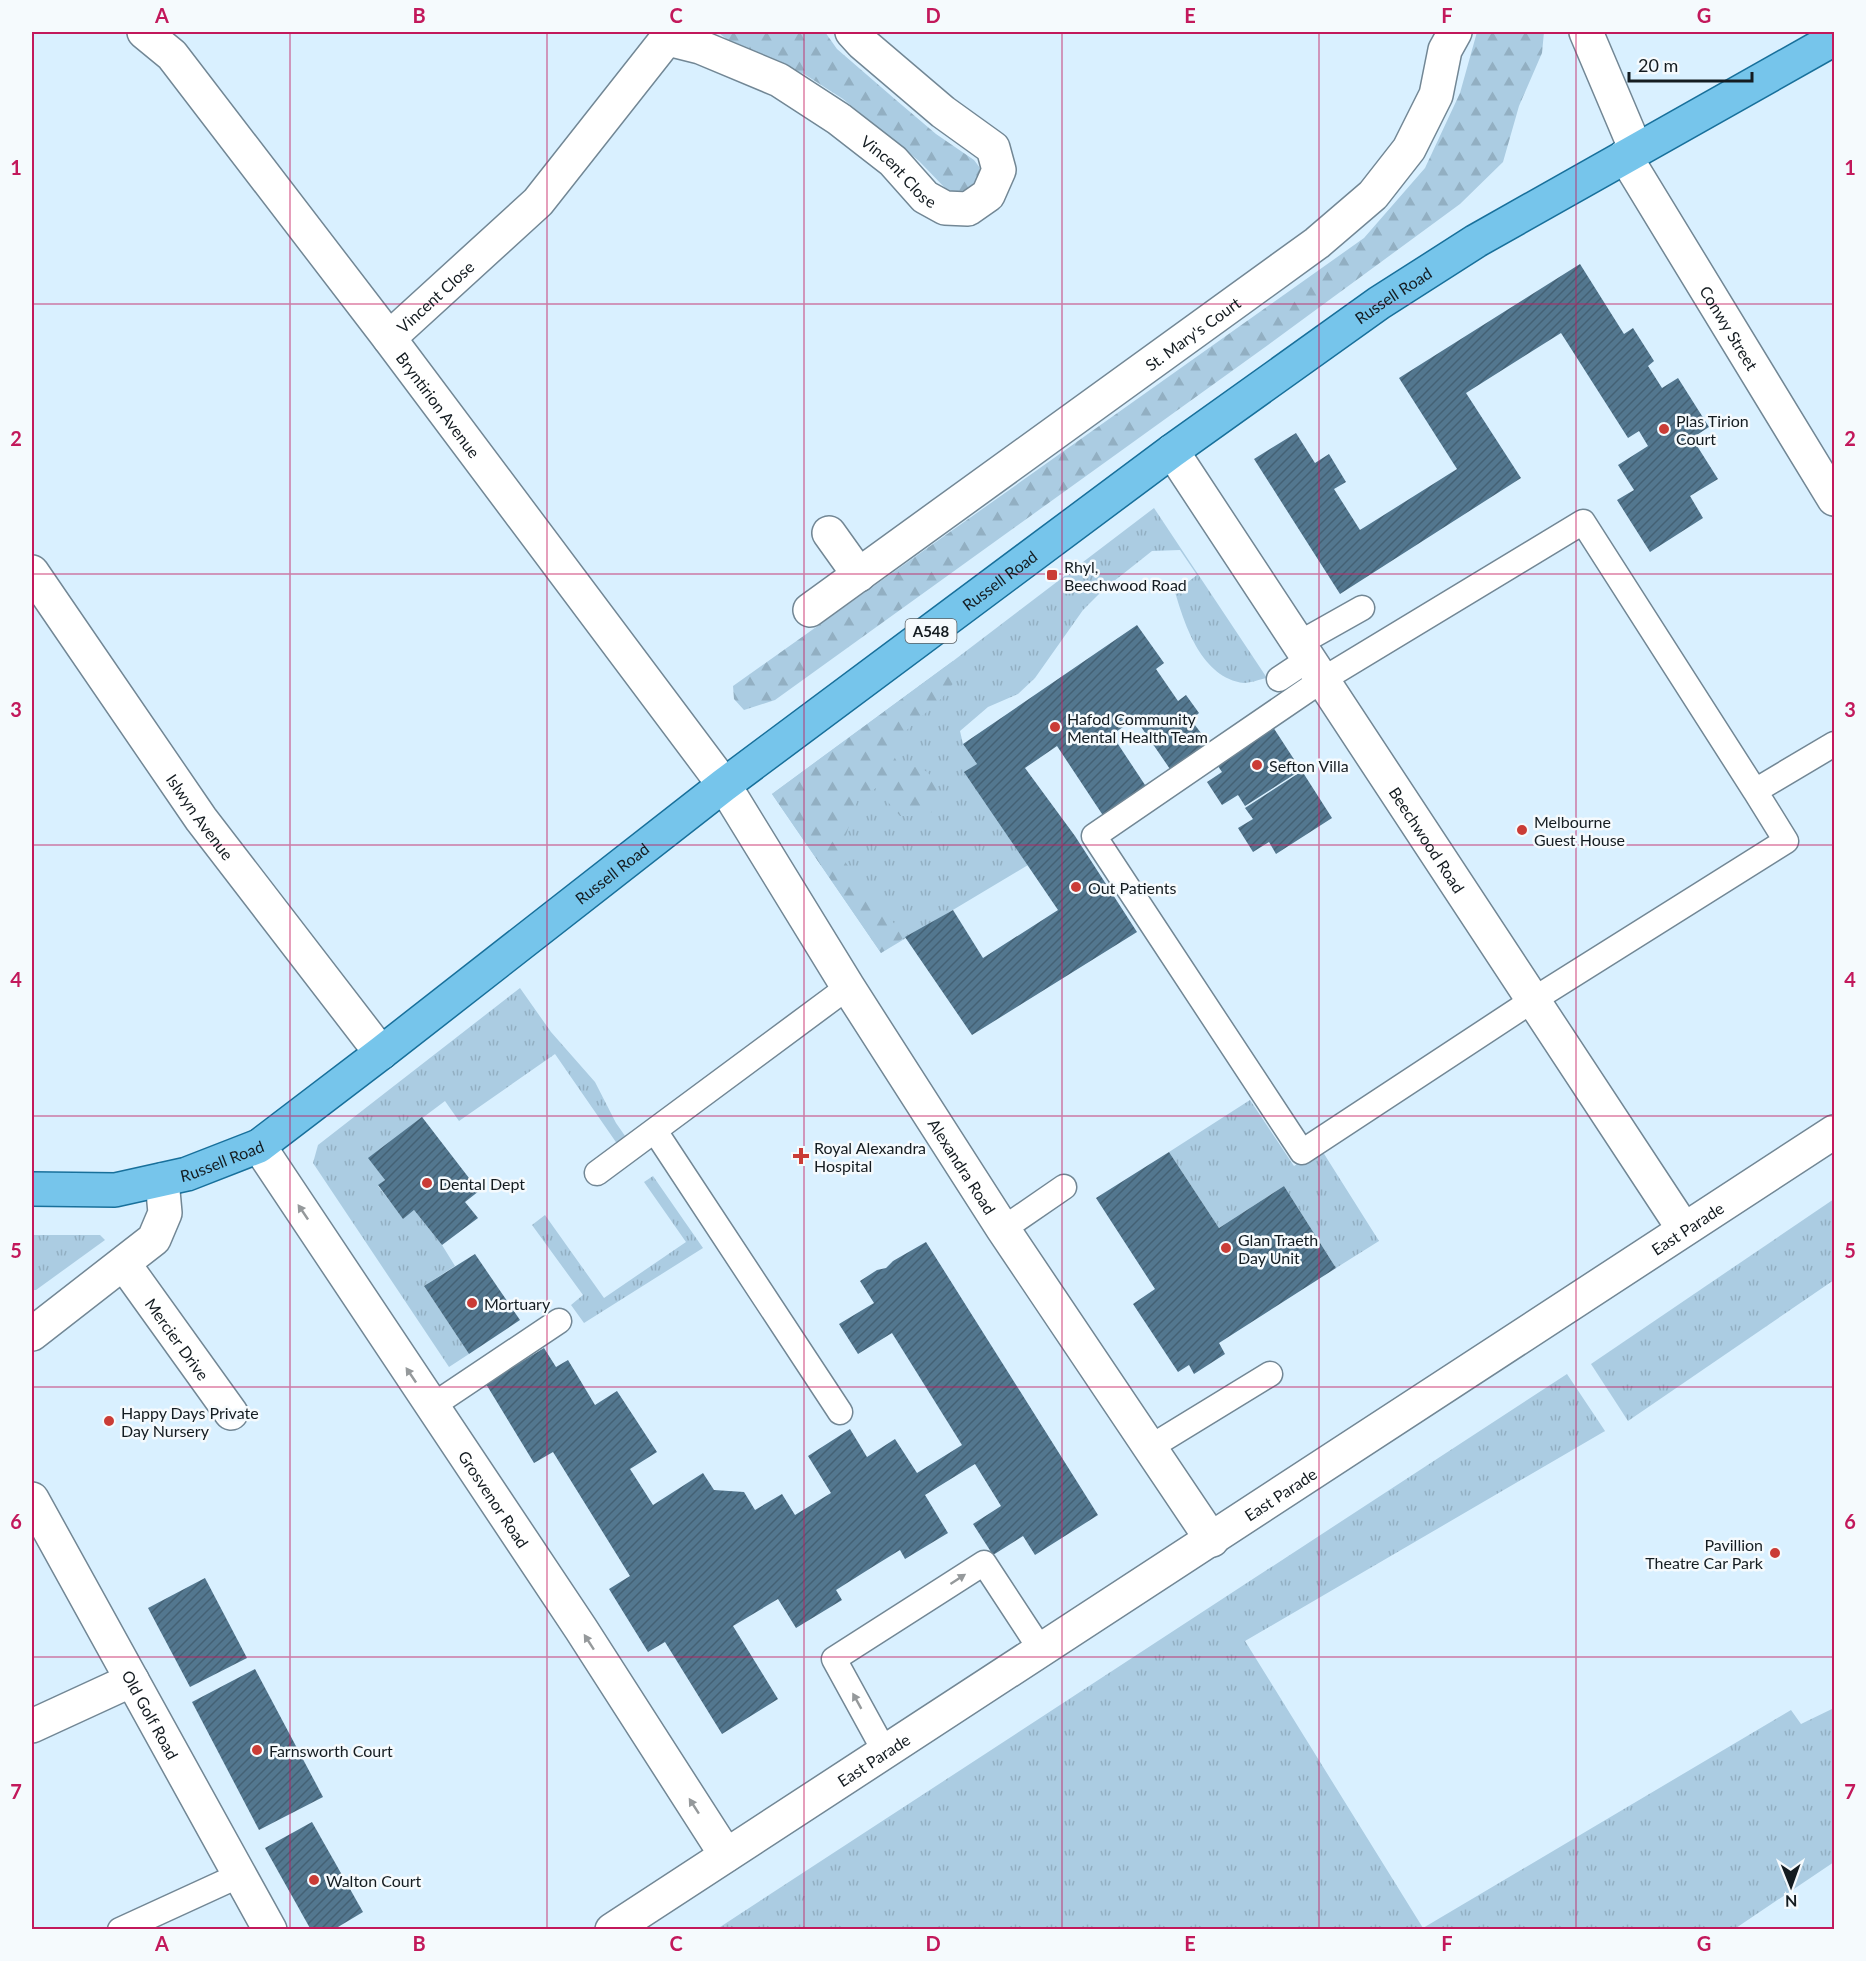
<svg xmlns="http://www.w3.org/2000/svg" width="1866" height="1961" font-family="Lato,sans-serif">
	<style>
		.grass { fill: url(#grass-tufts) }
		.forest { fill: url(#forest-firs) }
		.building { fill: url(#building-hatch) }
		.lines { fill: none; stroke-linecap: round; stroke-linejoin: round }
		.lane-casing { stroke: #728795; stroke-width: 27 }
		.street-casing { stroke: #728795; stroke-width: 36 }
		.secondary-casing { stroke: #728795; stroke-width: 36 }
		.primary-casing { stroke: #18709b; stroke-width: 36 }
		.lane { stroke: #fff; stroke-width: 24 }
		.street { stroke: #fff; stroke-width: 33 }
		.secondary { stroke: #fff; stroke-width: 33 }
		.primary { stroke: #76c5eb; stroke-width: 33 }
		.oneway { fill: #95999b }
		.grid { fill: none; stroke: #c2185b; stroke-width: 1.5; stroke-opacity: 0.55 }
		.poi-dot { fill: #ca3c36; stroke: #f5fafd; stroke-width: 2 }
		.labels { text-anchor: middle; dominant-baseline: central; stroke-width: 5; stroke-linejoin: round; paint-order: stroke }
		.shield { fill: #f5fafd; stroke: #585f63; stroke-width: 1.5 }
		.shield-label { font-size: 15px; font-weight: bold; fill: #141c21 }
		.street-label { font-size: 16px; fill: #141c21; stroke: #f5fafd }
		.poi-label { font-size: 16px; fill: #141c21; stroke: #f5fafd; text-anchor: start }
		.neatline { fill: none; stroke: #c2185b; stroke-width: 2 }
		.grid-label { font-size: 20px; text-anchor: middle; font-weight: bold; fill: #c2185b }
	</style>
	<defs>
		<pattern id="grass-tufts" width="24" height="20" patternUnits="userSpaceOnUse" patternTransform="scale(1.5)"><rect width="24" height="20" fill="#abcce2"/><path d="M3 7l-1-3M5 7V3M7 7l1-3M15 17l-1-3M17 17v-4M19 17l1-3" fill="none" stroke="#92afc2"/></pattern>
		<pattern id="forest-firs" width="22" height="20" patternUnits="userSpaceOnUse" patternTransform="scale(1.5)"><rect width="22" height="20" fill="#abcce2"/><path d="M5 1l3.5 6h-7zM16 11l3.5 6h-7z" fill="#92afc2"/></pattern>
		<pattern id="building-hatch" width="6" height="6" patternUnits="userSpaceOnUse" patternTransform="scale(1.5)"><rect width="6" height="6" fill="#53778f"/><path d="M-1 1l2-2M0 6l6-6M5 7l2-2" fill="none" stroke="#446174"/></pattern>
	</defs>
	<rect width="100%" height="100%" fill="#d9f0ff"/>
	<g class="grass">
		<path d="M1154,508l113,170c-7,1 -16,5 -23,5 -42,-5 -59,-57 -69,-91l22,-17 -17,-25 -28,1 -48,38 -21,21 -48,68 -17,16 -30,13 -28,24 3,13 14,20 -12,8 63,93 -147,88 -109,-159 181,-133z"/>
		<polygon points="520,988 551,1032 595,1082 616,1123 630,1143 620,1148 555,1054 459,1121 445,1101 369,1158 385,1180 378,1186 403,1218 414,1210 442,1245 455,1266 424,1286 469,1354 449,1367 313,1163 318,1145"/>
		<polygon points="1250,1100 1294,1166 1321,1149 1379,1241 1336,1268 1284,1186 1219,1228 1169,1152"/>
		<polygon points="653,1176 703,1248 584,1323 571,1305 583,1295 532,1225 545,1215 604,1298 686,1242 644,1182"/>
		<polygon points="1834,1199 1834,1280 1628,1421 1591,1364"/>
		<polygon points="32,1235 100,1235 105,1240 36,1290 32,1290"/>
		<polygon points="1567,1374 1605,1431 1245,1641 1423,1928 1791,1710 1801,1724 1834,1708 1834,1862 1733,1930 717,1929"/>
	</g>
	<g class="forest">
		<polygon points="718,32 825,32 837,49 896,100 936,134 974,160 980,168 978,182 961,194 946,189 919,161 843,99 804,74 738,49"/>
		<polygon points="1477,32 1544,32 1542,53 1519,106 1503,162 1460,204 1268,345 775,700 744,710 734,699 733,686 1364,238 1425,168 1460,93"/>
		<path d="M953,661l5,16 -16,21 -44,40 -5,16 6,12c28,-1 34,7 42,33l-5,12 -19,5h-17l-24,-28 -19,13 -17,53 10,15 55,68 -24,16 -109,-159z"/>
	</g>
	<g class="building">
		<polygon points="1580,264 1624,334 1633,328 1654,361 1648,366 1662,388 1678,378 1709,427 1692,438 1718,479 1690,496 1703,518 1650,552 1617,500 1634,490 1618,465 1648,446 1639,431 1628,438 1561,333 1466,393 1521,478 1340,594 1254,459 1296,433 1315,463 1329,454 1346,482 1334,489 1360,530 1457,469 1399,378"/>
		<polygon points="1137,625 1164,663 1156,669 1178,701 1186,695 1199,713 1191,720 1211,746 1172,772 1135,718 1112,735 1147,788 1104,817 1057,746 1025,768 1075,836 1137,932 972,1035 905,937 953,910 983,958 1058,910 964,772 977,764 963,744"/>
		<polygon points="1271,724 1301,770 1245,806 1238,795 1222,805 1207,782 1222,772 1214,760"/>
		<polygon points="1302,771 1332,818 1276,854 1269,842 1253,852 1238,828 1253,819 1245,808"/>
		<polygon points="422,1117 479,1191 465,1202 478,1218 442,1245 414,1210 403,1219 378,1185 385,1180 368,1158"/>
		<polygon points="1169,1152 1219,1228 1284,1186 1336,1268 1219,1343 1225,1354 1194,1374 1189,1365 1178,1372 1133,1304 1155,1289 1096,1198"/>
		<polygon points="926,1242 1098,1515 1035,1555 1023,1536 993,1555 973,1524 1001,1506 975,1464 925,1495 948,1533 905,1559 900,1550 874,1566 836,1590 842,1600 796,1628 778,1599 733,1626 778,1699 722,1734 665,1642 648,1652 609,1589 630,1576 553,1452 534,1463 486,1384 544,1348 556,1367 568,1360 595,1405 617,1391 657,1452 630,1469 653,1505 703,1473 714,1490 744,1492 755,1510 782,1494 795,1515 831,1493 808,1456 850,1429 867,1457 895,1439 917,1473 962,1445 892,1333 858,1354 839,1324 874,1303 860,1281 877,1270 886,1268 893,1261"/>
		<polygon points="475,1254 520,1320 469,1354 424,1286"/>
		<polygon points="205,1578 247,1658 190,1687 148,1608"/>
		<polygon points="255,1669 323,1797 259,1830 192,1702"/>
		<polygon points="312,1822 363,1912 333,1930 311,1930 265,1848"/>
	</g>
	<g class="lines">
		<defs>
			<g id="lane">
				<polyline points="1298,644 1362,608"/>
				<polyline points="1279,679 1309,659"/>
				<polyline points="1755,791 1786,841 1533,1000 1302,1152 1094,836 1322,680 1583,522 1755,791 1834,744"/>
				<polyline points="655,1131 840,1412"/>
				<polyline points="597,1173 848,987"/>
				<polyline points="1003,1229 1064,1187"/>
				<polyline points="432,1406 559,1321"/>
				<polyline points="1149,1448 1270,1374"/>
				<polyline points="885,1752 834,1659 984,1563 1041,1650"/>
				<polyline points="120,1930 240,1875"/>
			</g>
			<g id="street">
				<path id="s1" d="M144,32l28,23 217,283 335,447 124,202 155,242 209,311"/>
				<polyline points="1586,32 1636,150"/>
				<path id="s2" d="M668,39l32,8 79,33 60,39 54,42 32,36 20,11 23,1 20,-14 11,-25 -6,-22 -50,-36 -81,-69 -10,-11"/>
				<path id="s3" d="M1625,156l209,343"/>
				<path id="s4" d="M389,338l149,-136 134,-170"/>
				<path id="s5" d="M1172,451l511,777"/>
				<polyline points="829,533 859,575"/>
				<path id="s6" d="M32,572l169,247 180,234"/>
				<path id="s7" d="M810,610l507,-367 56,-48 36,-46 27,-54 9,-45 10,-18"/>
				<path id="s8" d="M259,1146l322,483 145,226"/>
				<path id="s9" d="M124,1264l107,149"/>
				<polyline points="32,1334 154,1239 165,1213 162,1180"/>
				<polyline points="32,1726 132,1680"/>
			</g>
			<g id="secondary">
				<path id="s10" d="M32,1499l238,431"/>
				<path id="s11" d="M612,1930l1222,-798"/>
			</g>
			<g id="primary">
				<path id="s12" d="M32,1189l83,1 72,-16 72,-28 122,-93 343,-268 448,-334 207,-148 97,-62 358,-202"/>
			</g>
		</defs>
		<use href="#lane" class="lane-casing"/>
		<use href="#street" class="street-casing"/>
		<use href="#secondary" class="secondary-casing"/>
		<use href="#primary" class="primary-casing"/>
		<use href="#lane" class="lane"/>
		<use href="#street" class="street"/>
		<use href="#secondary" class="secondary"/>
		<use href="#primary" class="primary"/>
	</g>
	<defs><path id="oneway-solid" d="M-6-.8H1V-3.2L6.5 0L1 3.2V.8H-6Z" transform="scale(1.5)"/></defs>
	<g class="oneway">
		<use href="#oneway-solid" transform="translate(303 1212) rotate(-124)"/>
		<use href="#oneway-solid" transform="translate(411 1375) rotate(-124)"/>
		<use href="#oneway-solid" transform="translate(958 1579) rotate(-33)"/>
		<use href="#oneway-solid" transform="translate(589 1642) rotate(-123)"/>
		<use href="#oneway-solid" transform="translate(857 1701) rotate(-119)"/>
		<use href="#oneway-solid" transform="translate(694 1806) rotate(-123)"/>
	</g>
	<path class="grid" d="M290,32v1898M547,32v1898M804,32v1898M1062,32v1898M1319,32v1898M1576,32v1898M32,304h1802M32,574h1802M32,845h1802M32,1116h1802M32,1387h1802M32,1657h1802"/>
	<g class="poi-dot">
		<circle cx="1664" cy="429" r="6"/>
		<rect x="1046" y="569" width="12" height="12" rx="3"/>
		<circle cx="1055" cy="727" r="6"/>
		<circle cx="1257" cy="765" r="6"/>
		<circle cx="1522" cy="830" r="6"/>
		<circle cx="1076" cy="887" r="6"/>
		<path d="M798 1147h6v6h6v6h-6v6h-6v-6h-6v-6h6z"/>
		<circle cx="427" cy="1183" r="6"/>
		<circle cx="1226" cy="1248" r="6"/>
		<circle cx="472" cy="1303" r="6"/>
		<circle cx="109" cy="1421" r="6"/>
		<circle cx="1775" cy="1553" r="6"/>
		<circle cx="257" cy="1750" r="6"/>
		<circle cx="314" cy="1880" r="6"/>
	</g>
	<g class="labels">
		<rect class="shield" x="905.5" y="619" width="51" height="24" rx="4.5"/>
		<g class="shield-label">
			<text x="931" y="631">A548</text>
		</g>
		<g class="street-label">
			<text stroke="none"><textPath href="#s2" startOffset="270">Vincent Close</textPath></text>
			<text stroke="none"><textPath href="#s12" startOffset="1652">Russell Road</textPath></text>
			<text stroke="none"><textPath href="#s4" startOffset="62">Vincent Close</textPath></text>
			<text stroke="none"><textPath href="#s3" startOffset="201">Conwy Street</textPath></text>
			<text stroke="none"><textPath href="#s7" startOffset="472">St. Mary's Court</textPath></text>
			<text stroke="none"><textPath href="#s1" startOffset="476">Bryntirion Avenue</textPath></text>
			<text stroke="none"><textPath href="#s12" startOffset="1166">Russell Road</textPath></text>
			<text stroke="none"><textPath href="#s6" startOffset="297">Islwyn Avenue</textPath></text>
			<text stroke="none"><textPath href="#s5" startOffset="465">Beechwood Road</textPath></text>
			<text stroke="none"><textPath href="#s12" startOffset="680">Russell Road</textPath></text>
			<text stroke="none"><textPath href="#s12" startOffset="194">Russell Road</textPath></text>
			<text stroke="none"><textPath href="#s1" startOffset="1401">Alexandra Road</textPath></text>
			<text stroke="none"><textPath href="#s11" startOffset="1284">East Parade</textPath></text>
			<text stroke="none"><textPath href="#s9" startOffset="92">Mercier Drive</textPath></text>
			<text stroke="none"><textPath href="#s11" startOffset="798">East Parade</textPath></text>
			<text stroke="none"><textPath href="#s8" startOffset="424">Grosvenor Road</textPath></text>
			<text stroke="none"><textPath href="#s10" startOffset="246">Old Golf Road</textPath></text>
			<text stroke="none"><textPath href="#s11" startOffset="312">East Parade</textPath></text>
		</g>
		<g class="poi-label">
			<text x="1676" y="420">Plas Tirion<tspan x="1676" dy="18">Court</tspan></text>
			<text x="1064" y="566">Rhyl,<tspan x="1064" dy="18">Beechwood Road</tspan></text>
			<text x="1067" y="718">Hafod Community<tspan x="1067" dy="18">Mental Health Team</tspan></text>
			<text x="1269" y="765">Sefton Villa</text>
			<text x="1534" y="821">Melbourne<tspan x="1534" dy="18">Guest House</tspan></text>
			<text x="1088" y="887">Out Patients</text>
			<text x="814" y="1147">Royal Alexandra<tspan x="814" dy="18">Hospital</tspan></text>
			<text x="439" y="1183">Dental Dept</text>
			<text x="1238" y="1239">Glan Traeth<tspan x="1238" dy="18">Day Unit</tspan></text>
			<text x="484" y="1303">Mortuary</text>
			<text x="121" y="1412">Happy Days Private<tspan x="121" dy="18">Day Nursery</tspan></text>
			<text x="1763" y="1544" text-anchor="end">Pavillion<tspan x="1763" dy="18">Theatre Car Park</tspan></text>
			<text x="269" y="1750">Farnsworth Court</text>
			<text x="326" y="1880">Walton Court</text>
		</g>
	</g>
	<rect width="1866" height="1961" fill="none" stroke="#f5fafd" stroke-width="66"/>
	<g transform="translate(1791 1886) rotate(179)" stroke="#f5fafd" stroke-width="4.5" paint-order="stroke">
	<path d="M0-4.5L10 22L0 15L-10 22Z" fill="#141c21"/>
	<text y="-9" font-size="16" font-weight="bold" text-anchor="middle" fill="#141c21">N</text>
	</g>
	<path d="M1629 72v9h123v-9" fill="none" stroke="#141c21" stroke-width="3"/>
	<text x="1638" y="72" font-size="18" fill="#141c21" stroke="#f5fafd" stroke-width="4.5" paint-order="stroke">20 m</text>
	<rect x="33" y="33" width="1800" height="1895" class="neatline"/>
	<g class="grid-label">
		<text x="162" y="23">A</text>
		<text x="419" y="23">B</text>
		<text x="676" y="23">C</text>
		<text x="933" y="23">D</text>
		<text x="1190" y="23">E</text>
		<text x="1447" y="23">F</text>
		<text x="1704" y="23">G</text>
		<text x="16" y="175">1</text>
		<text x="1850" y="175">1</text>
		<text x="16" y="446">2</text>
		<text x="1850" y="446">2</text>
		<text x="16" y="717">3</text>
		<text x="1850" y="717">3</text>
		<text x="16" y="987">4</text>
		<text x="1850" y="987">4</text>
		<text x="16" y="1258">5</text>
		<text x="1850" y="1258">5</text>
		<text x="16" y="1529">6</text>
		<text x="1850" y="1529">6</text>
		<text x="16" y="1799">7</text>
		<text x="1850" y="1799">7</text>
		<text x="162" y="1951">A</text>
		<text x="419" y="1951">B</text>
		<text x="676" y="1951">C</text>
		<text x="933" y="1951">D</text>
		<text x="1190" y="1951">E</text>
		<text x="1447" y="1951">F</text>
		<text x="1704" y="1951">G</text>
	</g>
</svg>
